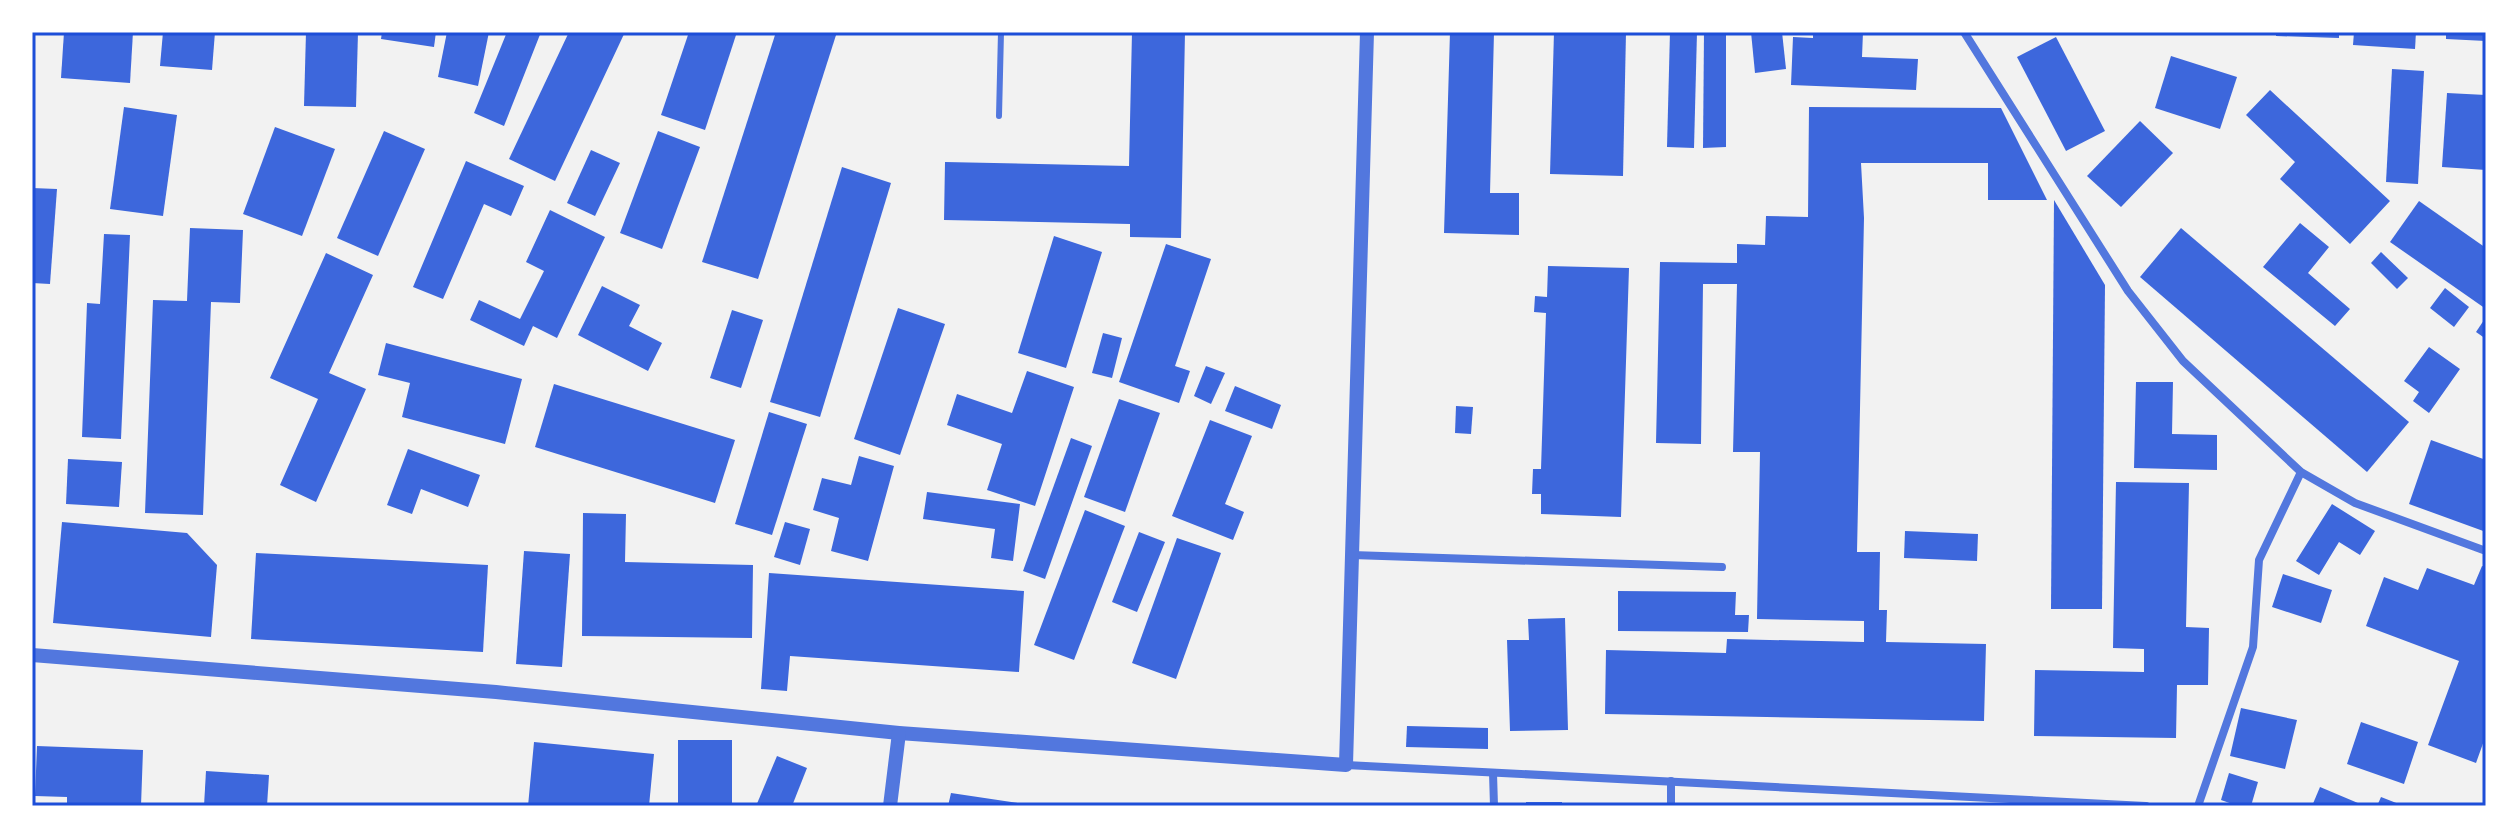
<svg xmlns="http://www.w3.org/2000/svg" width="2518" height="838" font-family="Literata,serif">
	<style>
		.building { fill: #3d67dc }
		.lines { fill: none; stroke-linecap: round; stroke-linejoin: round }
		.service { stroke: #5277de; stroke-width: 6 }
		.minor { stroke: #5277de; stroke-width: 8 }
		.tertiary { stroke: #5277de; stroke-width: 14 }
		.neatline { fill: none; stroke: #1d4ed8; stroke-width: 3 }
	</style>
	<rect width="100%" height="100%" fill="#f2f2f2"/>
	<g class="building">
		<polygon points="64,32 133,32 130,83 61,78"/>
		<polygon points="163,32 215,32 212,70 160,66"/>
		<polygon points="306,32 358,32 356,107 304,106"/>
		<polygon points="382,32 436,32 434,47 381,39"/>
		<polygon points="447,32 489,32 478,86 438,77"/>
		<polygon points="507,32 541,32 504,126 474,113"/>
		<polygon points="569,32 625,32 555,181 509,159"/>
		<polygon points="689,32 737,32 705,130 661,115"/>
		<polygon points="776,32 837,32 758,279 702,262"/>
		<polygon points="1132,32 1185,32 1181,238 1130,237 1130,224 944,220 945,162 1129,166"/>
		<polygon points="1450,32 1494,32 1490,193 1519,193 1519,235 1444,233"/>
		<polygon points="1554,32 1626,32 1623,176 1550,174"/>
		<polygon points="1670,32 1697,32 1694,148 1667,147"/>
		<polygon points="1704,32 1726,32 1726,147 1703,148"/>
		<polygon points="1751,32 1782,32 1786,69 1755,73"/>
		<polygon points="1813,32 1863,32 1862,57 1918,59 1916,90 1791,85 1793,37 1813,38"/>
		<polygon points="2276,32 2339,32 2339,38 2276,36"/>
		<polygon points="2354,32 2416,32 2415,49 2353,45"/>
		<polygon points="2446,32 2486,32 2486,41 2446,39"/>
		<polygon points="2056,37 2105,131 2066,151 2017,57"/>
		<polygon points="2171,56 2237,77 2220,129 2155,108"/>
		<polygon points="2392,69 2424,71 2418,184 2386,182"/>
		<polygon points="2270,90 2390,201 2350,244 2280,179 2295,162 2246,115"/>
		<polygon points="2447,93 2486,95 2486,170 2442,167"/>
		<polygon points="124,107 177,115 163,216 110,209"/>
		<polygon points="1809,107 2001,108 2047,200 1988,200 1988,163 1861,163 1864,218 1857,552 1880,552 1879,610 1887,610 1886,642 1986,644 1984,721 1605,714 1606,650 1726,653 1727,639 1864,642 1864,621 1757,619 1760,452 1733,452 1737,284 1703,284 1701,444 1656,443 1660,262 1737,263 1737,244 1765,245 1766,216 1808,217"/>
		<polygon points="2140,121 2173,153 2121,207 2087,176"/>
		<polygon points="275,127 335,149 302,236 243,214"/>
		<polygon points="384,131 425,149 378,256 337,238"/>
		<polygon points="658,131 700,147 662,249 620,233"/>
		<polygon points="591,150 620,163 595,216 567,203"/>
		<polygon points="466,161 524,186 511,216 484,204 443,299 413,287"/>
		<polygon points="842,167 891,183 820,417 770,402"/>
		<polygon points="32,188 57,189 50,284 32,283"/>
		<polygon points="2054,200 2105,285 2102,609 2051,609"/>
		<polygon points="2419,201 2486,248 2486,309 2390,242"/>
		<polygon points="550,210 605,237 557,338 533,326 524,346 470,320 479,300 520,319 544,271 526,262"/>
		<polygon points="2300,223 2329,247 2308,273 2350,309 2335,326 2263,267"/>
		<polygon points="190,228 243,230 240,303 211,302 203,515 145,513 153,300 187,301"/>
		<polygon points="2181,228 2409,422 2367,472 2140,277"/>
		<polygon points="104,234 130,235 121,439 82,437 87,303 100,304"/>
		<polygon points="1054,236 1102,252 1066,368 1018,353"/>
		<polygon points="1166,244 1211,259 1175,366 1190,371 1179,403 1119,382"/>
		<polygon points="2381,252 2408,278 2397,289 2371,263"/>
		<polygon points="326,253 373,275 329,373 366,389 316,502 280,485 318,399 270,378"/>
		<polygon points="1548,266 1629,268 1621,517 1541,514 1541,494 1532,494 1533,469 1541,469 1546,313 1534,312 1535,296 1547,297"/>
		<polygon points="602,286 640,305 629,326 662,343 648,371 578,335"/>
		<polygon points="2445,288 2469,307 2454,327 2430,308"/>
		<polygon points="898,308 945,324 900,455 854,439"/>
		<polygon points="732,310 763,320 741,388 710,378"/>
		<polygon points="2486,317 2486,339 2476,332"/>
		<polygon points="1103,333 1122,338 1112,378 1092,373"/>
		<polygon points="386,343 522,379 505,444 402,417 410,383 378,375"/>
		<polygon points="2429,347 2460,369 2429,413 2413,401 2419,392 2404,381"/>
		<polygon points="1206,366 1225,373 1211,404 1194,396"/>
		<polygon points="1027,371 1074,387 1035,506 987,490 1002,444 947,425 957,394 1012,413"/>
		<polygon points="2136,382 2173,382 2172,434 2217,435 2217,470 2134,468"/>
		<polygon points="554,384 735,440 715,503 535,447"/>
		<polygon points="1235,386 1281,405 1272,429 1225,411"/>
		<polygon points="1119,399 1160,413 1125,512 1084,497"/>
		<polygon points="1456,406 1473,407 1471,434 1455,433"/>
		<polygon points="769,412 807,424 772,535 735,524"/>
		<polygon points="1210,420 1252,436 1225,504 1244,512 1233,540 1172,516"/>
		<polygon points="1071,438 1092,446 1045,579 1023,571"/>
		<polygon points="2431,440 2486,460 2486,532 2409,504"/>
		<polygon points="408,449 480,475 468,507 421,489 412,514 387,505"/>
		<polygon points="859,456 894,466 868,561 831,551 839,518 813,510 822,478 851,485"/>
		<polygon points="68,459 122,462 119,507 66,504"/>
		<polygon points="2116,482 2189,483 2186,627 2209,628 2208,685 2177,685 2176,738 2034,736 2035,670 2144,672 2144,649 2113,648"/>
		<polygon points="927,492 1020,504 1013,561 991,558 995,529 923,519"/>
		<polygon points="2332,504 2375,531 2360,555 2339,542 2319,575 2296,561"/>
		<polygon points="1085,510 1125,526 1074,660 1034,645"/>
		<polygon points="583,513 626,514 625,562 753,565 752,638 582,636"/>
		<polygon points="62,522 187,533 217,565 211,637 53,623"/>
		<polygon points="785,522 810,529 800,565 774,557"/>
		<polygon points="1905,531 1978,534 1977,561 1904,558"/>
		<polygon points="1139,532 1165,542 1137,612 1112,602"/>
		<polygon points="1177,538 1221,553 1176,679 1132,663"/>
		<polygon points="524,551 570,554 562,667 516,664"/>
		<polygon points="256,553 488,565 483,652 251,639"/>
		<polygon points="2482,566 2486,567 2486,735 2476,763 2428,745 2459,661 2366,626 2384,577 2418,590 2427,568 2474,585"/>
		<polygon points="769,573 1024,591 1019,672 790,656 787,691 761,689"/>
		<polygon points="2283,574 2332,590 2321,623 2272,607"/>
		<polygon points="1618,591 1736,592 1735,615 1749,615 1748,632 1618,631"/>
		<polygon points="1565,618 1568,730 1510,731 1507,640 1529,640 1528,619"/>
		<polygon points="2241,708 2297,720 2285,769 2230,756"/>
		<polygon points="2361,722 2418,742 2404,784 2347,764"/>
		<polygon points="1407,726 1488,728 1488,749 1406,747"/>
		<rect x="678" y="740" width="54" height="66"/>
		<polygon points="534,742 654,754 649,806 528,806"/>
		<polygon points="37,746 143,750 141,806 67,806 67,797 35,796"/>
		<polygon points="777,756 807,768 792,806 756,806"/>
		<polygon points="206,771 269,775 267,806 204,806"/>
		<polygon points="2229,773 2258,782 2251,806 2238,806 2221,800"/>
		<polygon points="2320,787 2365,806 2312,806"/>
		<polygon points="951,793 1024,804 1024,806 948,806"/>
		<polygon points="2381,797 2404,806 2377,806"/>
		<rect x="1526" y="802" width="36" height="4"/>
	</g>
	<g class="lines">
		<polyline class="service" points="999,116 1001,32"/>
		<g class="minor">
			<polyline points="1964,32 2128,291 2183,361 2301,472 2355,503 2486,551"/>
			<polyline points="1352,555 1722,567"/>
			<polyline points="1346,765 2146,806"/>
			<polyline points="1493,773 1494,806"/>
			<polyline points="1671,806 1671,781"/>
			<polyline points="2198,806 2253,647 2259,560 2301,472"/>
		</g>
		<g class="tertiary">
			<polyline points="32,655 496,692 899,733 1346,765 1367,32"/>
			<polyline points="890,806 899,733"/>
		</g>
	</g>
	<rect width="2518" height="838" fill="none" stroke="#ffffff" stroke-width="68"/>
	<rect x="34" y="34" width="2450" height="770" class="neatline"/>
</svg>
